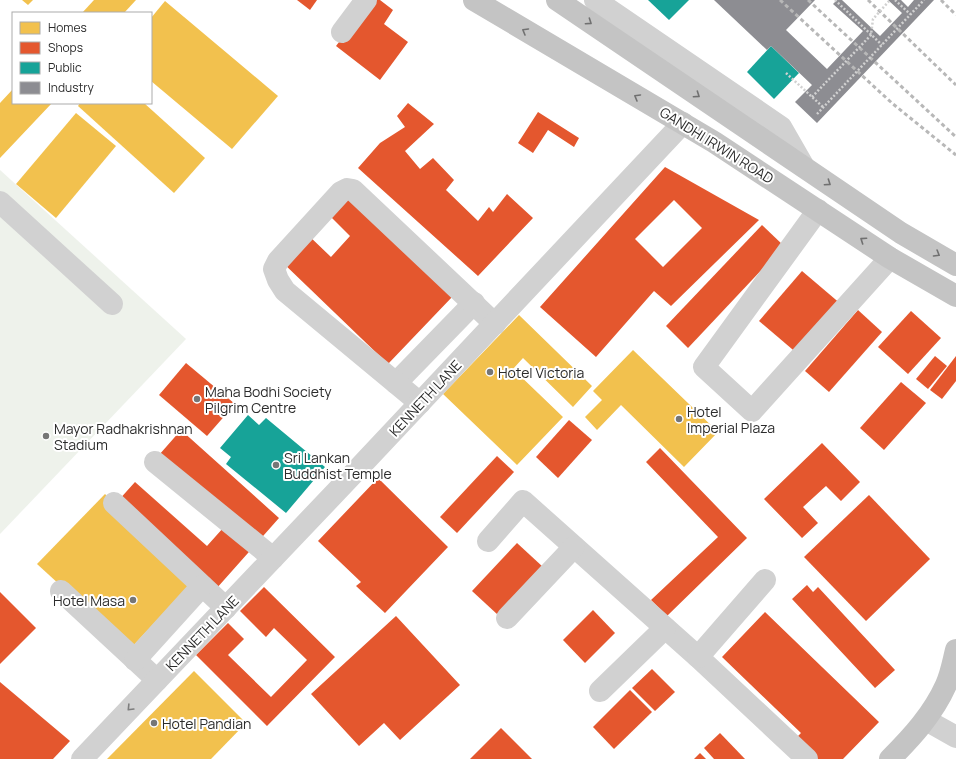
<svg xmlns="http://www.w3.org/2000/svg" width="956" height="759" font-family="Manrope,sans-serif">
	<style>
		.green { fill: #eef2eb }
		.homes { fill: #f2c14e }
		.shops { fill: #e4572e; fill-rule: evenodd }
		.public { fill: #17a398 }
		.industry { fill: #8d8d92 }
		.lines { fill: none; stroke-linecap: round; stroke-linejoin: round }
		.path { stroke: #d1d1d1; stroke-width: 2.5; stroke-dasharray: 2 2; stroke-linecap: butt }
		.minor { stroke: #d1d1d1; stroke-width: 22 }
		.major { stroke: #c4c4c4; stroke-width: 22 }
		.rail { stroke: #b8b8b8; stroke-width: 3; stroke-dasharray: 4 3; stroke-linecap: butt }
		.path-bridge { stroke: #d1d1d1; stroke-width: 2.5; stroke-dasharray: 2 2; stroke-linecap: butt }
		.oneway { stroke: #707070 }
		.oneway2 { stroke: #7e7e7e }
		.poi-dot { fill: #767676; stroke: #fff; stroke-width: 1.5 }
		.labels { text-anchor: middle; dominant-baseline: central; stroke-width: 4; stroke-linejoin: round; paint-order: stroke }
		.street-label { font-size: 14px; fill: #2c2c2c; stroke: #fff }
		.poi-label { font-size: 14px; fill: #2c2c2c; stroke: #fff; text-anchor: start }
	</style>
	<rect width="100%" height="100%" fill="#fff"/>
	<polygon class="green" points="0,170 186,339 0,534"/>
	<g class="homes">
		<polygon points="22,0 33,0 28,5"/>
		<polygon points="94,0 136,0 124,13 82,13"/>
		<polygon points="165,1 278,96 232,149 151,81 151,18"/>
		<polygon points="13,89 13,103 52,103 0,158 0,103"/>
		<polygon points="80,103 144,103 205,158 174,193 78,106"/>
		<polygon points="76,113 116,146 56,218 16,184"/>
		<polygon points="519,315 592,386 573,407 523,358 513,369 563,417 517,465 443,394"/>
		<polygon points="633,350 718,432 684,467 621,405 597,430 585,417 602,400 593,391"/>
		<polygon points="105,494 192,583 130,649 37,564"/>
		<polygon points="194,671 246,723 211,759 107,759"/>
	</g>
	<g class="shops">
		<polygon points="297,0 317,0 310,10"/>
		<polygon points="371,0 380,0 393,10 384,24 408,42 380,80 336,46"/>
		<polygon points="408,103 434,124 405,151 420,169 433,158 454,180 446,190 478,221 489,207 493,212 507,194 533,218 478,276 358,168 380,143 405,127 397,116"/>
		<polygon points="538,112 579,138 574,147 548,130 533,153 518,143"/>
		<path d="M665,167l94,53 -88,86 -17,-15 -58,66 -56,-50zM674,200l28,28 -39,39 -28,-28z"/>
		<polygon points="347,193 453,296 388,364 281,261 307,234 331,257 350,236 327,213"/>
		<polygon points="762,225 784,246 688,348 666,326"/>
		<polygon points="802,271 842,305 799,355 759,321"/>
		<polygon points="858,310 882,332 829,392 805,371"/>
		<polygon points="911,311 941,338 908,374 878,347"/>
		<polygon points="935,356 947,366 928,389 916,379"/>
		<polygon points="956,356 956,381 942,399 930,390"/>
		<polygon points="186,363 235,404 207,436 159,395"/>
		<polygon points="901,382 926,403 884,450 860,428"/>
		<polygon points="569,420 592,440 558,478 536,457"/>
		<polygon points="181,430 279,518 216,589 117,502 135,482 207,546 232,518 159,455"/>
		<polygon points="822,443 860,482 841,501 826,486 803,507 818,523 802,538 764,499"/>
		<polygon points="660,448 747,538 667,616 651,600 718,537 646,462"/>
		<polygon points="497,456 514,472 457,533 440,517"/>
		<polygon points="378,478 448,547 385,613 356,586 361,582 318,541"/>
		<polygon points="869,495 930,559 866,621 804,557"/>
		<polygon points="517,543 543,567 498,615 472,591"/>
		<polygon points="807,585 813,592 818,587 895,670 875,688 792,599"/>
		<polygon points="264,587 335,657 267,726 196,655 228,623 244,639 228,655 271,697 307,660 274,628 266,637 240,611"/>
		<polygon points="0,592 36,628 0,664"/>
		<polygon points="593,610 615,633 585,663 563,640"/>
		<polygon points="765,612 879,722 843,759 817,759 796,738 801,733 722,657"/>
		<polygon points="396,616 460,685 400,740 384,723 359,746 311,694"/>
		<polygon points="652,669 675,692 655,711 632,688"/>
		<polygon points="0,682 70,741 53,759 0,759"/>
		<polygon points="630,690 652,712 614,749 593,727"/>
		<polygon points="501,728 532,759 470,759"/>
		<polygon points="720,733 745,759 714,759 704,748"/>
		<polygon points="700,753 706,759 694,759"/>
	</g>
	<g class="public">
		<polygon points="648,0 689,0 669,20"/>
		<polygon points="771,46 799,73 774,99 747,72"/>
		<polygon points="248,415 259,425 266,418 325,467 286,513 226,464 231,457 220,448"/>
	</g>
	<polygon class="industry" points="714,0 815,0 786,30 827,69 863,31 833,4 837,0 842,0 880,36 902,13 888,0 901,0 908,7 914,0 934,0 817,123 795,102 812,85 771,46 767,50"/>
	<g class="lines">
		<g class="path">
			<polyline points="835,0 882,45"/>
			<polyline points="895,0 910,14"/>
			<polyline points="786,73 823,107"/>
		</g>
		<g class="minor">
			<polyline points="595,0 781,127 804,167"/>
			<polyline points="342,32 366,0"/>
			<polyline points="0,202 112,304"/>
			<polyline points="818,210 704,367 752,411 890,258"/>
			<polyline points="396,383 474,303"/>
			<polyline points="420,403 285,291 278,280 274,269 278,261 341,192 347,189 353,190 495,324"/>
			<polyline points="155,462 273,558"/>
			<polyline points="114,503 226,608"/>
			<polyline points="488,541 523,501 698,657 807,759"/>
			<polyline points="61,591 157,680"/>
			<polyline points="507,618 574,547"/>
			<polyline points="698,657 765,580"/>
			<polyline points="135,660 202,586"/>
			<polyline points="600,691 665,628"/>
			<polyline points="933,724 956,737"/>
			<polyline points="82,759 354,473 683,123"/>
		</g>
		<g class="major">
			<polyline points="474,0 714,142 890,258 956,296"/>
			<polyline points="557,0 901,233 956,265"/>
			<path d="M890,759c22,-22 43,-45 56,-74 5,-11 7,-23 10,-35"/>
		</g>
		<g class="rail">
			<polyline points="780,0 893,104 956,155"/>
			<polyline points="808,0 956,137"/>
			<polyline points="868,0 956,85"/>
			<polyline points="941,0 956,15"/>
		</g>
		<g class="path-bridge">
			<polyline points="812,97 871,35 873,19 890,0"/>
			<polyline points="817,114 924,0"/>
		</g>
	</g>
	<defs><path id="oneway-chevron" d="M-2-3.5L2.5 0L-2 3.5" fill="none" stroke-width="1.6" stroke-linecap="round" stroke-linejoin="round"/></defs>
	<g class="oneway">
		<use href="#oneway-chevron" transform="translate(589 22) rotate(34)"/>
		<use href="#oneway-chevron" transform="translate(525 31) rotate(-150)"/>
		<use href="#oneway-chevron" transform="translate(697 95) rotate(34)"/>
		<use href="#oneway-chevron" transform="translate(637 97) rotate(-150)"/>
		<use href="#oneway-chevron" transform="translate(828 183) rotate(34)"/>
		<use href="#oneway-chevron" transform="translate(863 240) rotate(-146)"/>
		<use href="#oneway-chevron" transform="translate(937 254) rotate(31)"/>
	</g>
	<use class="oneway2" href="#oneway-chevron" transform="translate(130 708) rotate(134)"/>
	<g class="poi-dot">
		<circle cx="490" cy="372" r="4"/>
		<circle cx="197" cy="399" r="4"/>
		<circle cx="679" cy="419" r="4"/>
		<circle cx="46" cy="436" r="4"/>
		<circle cx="276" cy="465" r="4"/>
		<circle cx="133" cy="600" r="4"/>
		<circle cx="154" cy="723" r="4"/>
	</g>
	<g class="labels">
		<g class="street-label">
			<text transform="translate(717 145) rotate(32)">GANDHI IRWIN ROAD</text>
			<text transform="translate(425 398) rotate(-47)">KENNETH LANE</text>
			<text transform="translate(202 633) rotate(-46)">KENNETH LANE</text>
		</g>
		<g class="poi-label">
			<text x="498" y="372">Hotel Victoria</text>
			<text x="205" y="391">Maha Bodhi Society<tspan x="205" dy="16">Pilgrim Centre</tspan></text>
			<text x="687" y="411">Hotel<tspan x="687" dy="16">Imperial Plaza</tspan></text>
			<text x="54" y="428">Mayor Radhakrishnan<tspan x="54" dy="16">Stadium</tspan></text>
			<text x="284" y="457">Sri Lankan<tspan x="284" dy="16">Buddhist Temple</tspan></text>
			<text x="125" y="600" text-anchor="end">Hotel Masa</text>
			<text x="162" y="723">Hotel Pandian</text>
		</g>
	</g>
	<rect x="12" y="12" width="140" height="92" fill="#ffffff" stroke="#ababab"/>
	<rect x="20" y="22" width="20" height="12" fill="#f2c14e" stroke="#ababab"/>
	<text x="48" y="32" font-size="12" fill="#2c2c2c">Homes</text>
	<rect x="20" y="42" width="20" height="12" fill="#e4572e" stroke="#ababab"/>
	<text x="48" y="52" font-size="12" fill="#2c2c2c">Shops</text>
	<rect x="20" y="62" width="20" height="12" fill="#17a398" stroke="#ababab"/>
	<text x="48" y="72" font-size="12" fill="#2c2c2c">Public</text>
	<rect x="20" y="82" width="20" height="12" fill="#8d8d92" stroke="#ababab"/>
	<text x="48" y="92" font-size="12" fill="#2c2c2c">Industry</text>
</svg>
